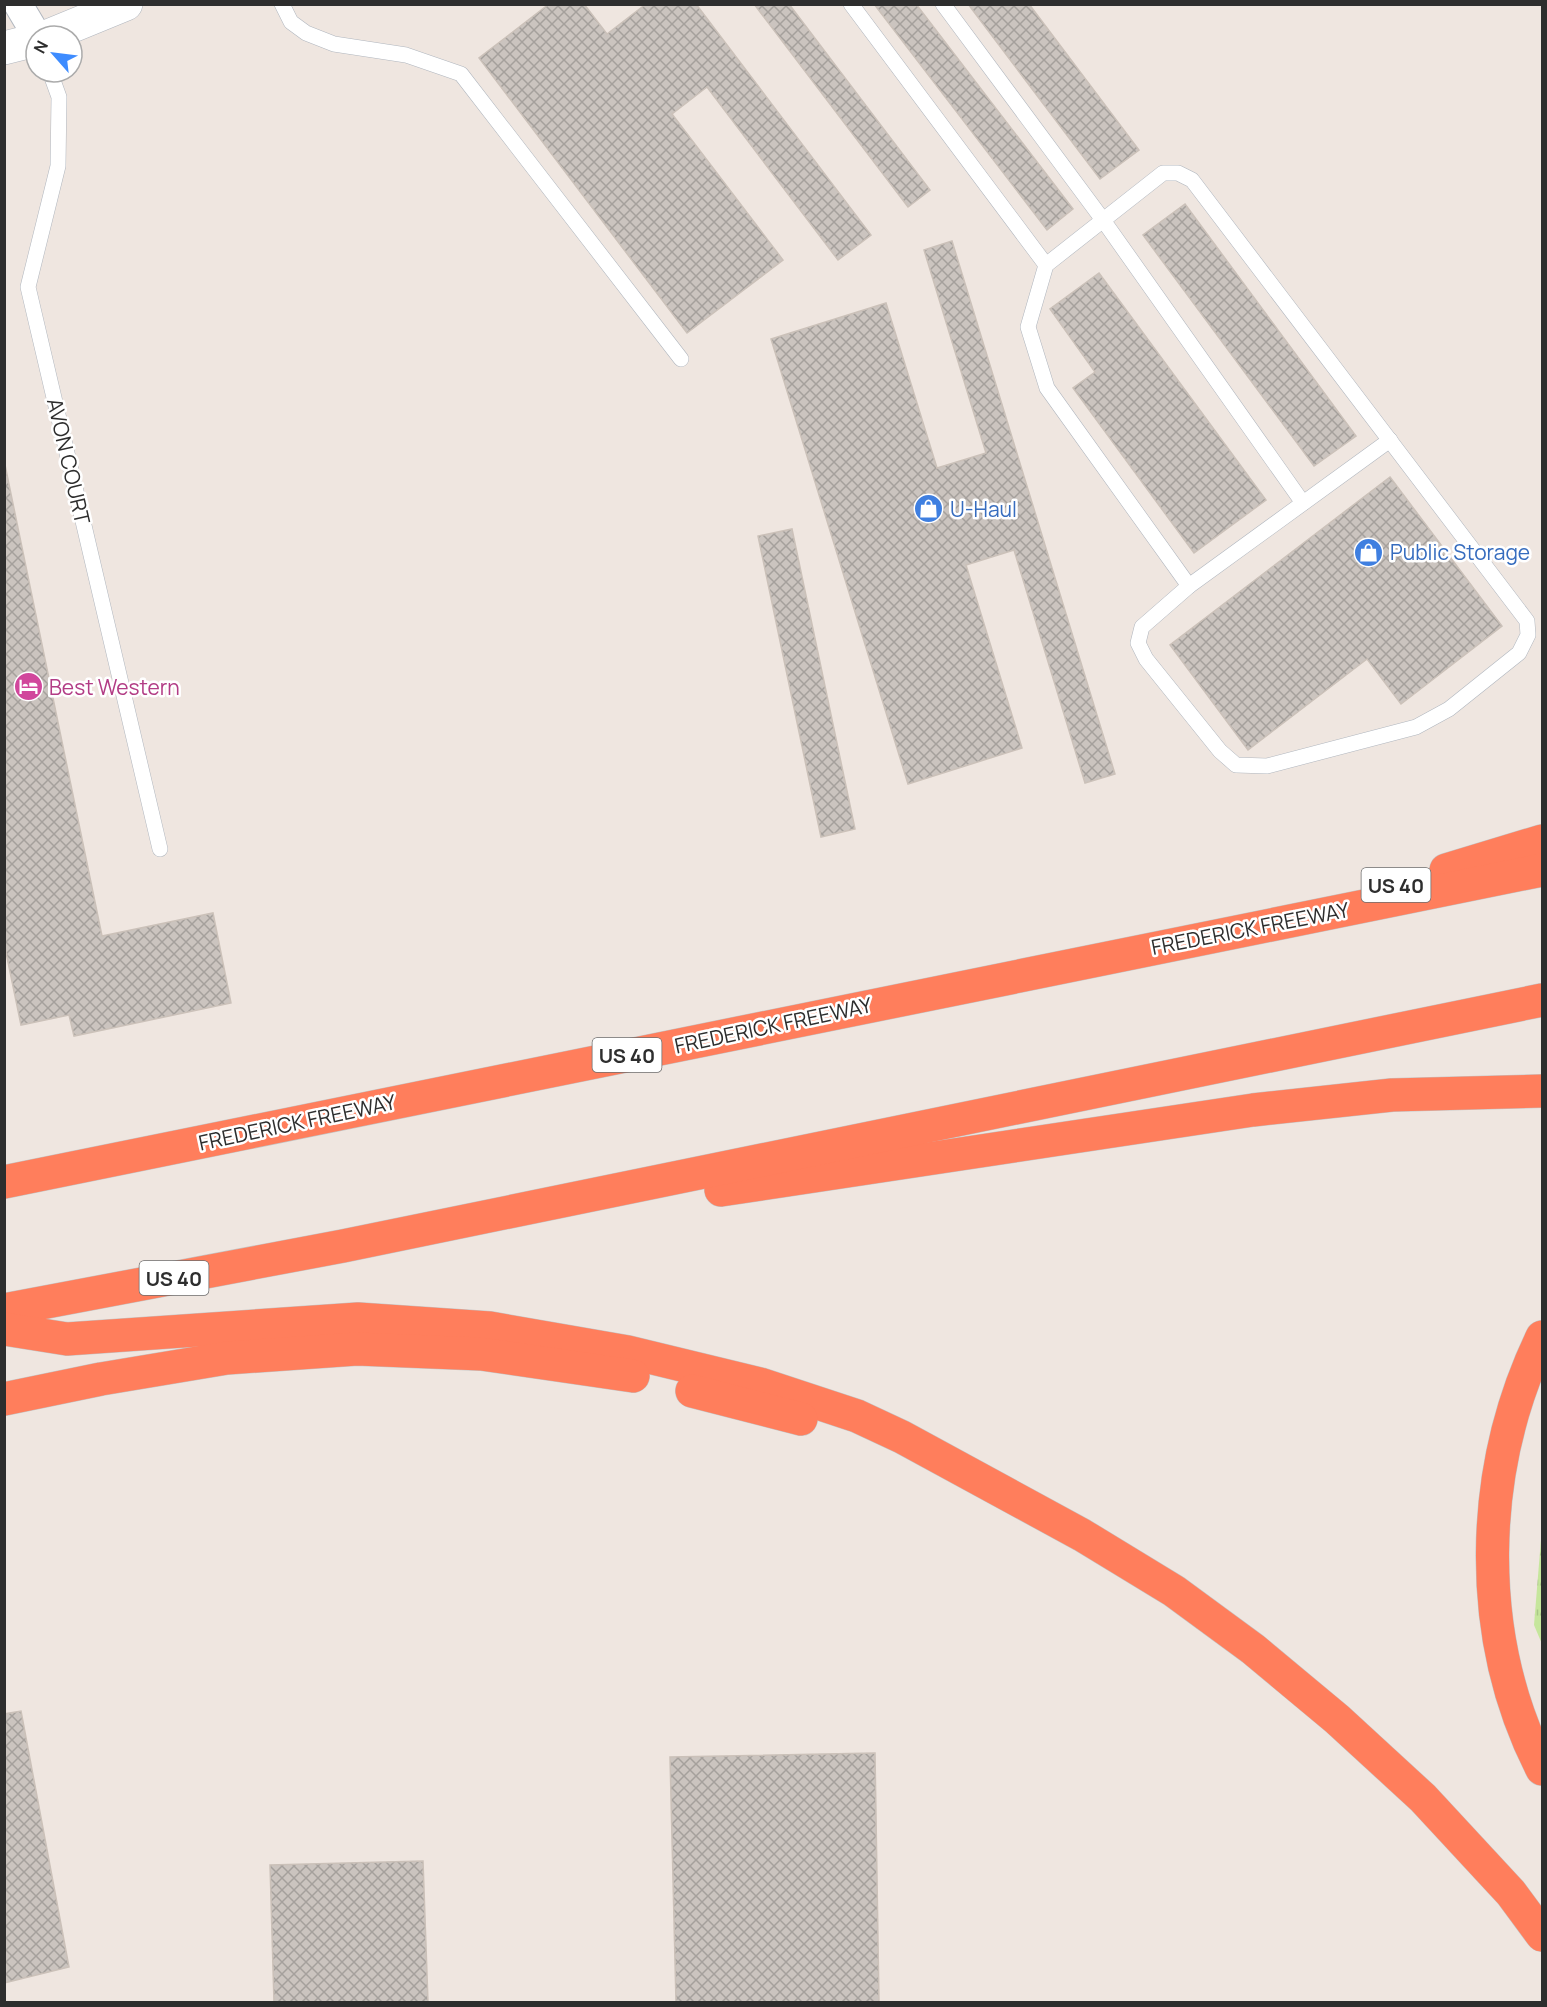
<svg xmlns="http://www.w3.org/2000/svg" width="1547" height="2007" font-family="Manrope,sans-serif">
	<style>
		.grass { fill: url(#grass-tufts) }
		.building { fill: url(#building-cross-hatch); stroke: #cbc1b9; stroke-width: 1.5 }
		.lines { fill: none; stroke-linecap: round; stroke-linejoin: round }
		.lane-casing { stroke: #b0b6be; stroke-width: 16 }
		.street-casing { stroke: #b0b6be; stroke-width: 30 }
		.secondary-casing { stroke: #b0b6be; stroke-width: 34 }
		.highway-casing { stroke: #c4c4c4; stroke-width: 34 }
		.lane { stroke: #fff; stroke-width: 15 }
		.street { stroke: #fff; stroke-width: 28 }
		.secondary { stroke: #fff; stroke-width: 33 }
		.highway { stroke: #ff7e5c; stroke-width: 33 }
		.labels { text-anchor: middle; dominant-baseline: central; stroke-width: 5; stroke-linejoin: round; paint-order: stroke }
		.shield { fill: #fff; stroke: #6d6d6d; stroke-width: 1.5 }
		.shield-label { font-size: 20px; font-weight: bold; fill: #2e2e2e }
		.street-label { font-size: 21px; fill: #2e2e2e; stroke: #fff }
		.shop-label { font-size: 21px; fill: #366cbe; stroke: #fff; text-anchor: start }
		.hotel-label { font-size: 21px; fill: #b23c85; stroke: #fff; text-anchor: start }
	</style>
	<defs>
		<pattern id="grass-tufts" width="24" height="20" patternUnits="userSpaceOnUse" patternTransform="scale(1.5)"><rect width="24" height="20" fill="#c6e69c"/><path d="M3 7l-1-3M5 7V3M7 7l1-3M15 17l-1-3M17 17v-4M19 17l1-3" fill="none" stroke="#aac687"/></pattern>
		<pattern id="building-cross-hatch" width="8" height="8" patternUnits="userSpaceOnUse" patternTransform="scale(1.5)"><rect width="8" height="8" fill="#cbc4bf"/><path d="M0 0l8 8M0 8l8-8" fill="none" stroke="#a5a09c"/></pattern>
	</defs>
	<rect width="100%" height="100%" fill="#efe6e0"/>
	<polygon class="grass" points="1542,1527 1542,1644 1534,1625"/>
	<g class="building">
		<polygon points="549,4 584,4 607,34 646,4 696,4 871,235 838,260 707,87 672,114 783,260 687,333 479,58"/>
		<polygon points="754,4 789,4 930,190 908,207"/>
		<polygon points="874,4 916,4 1073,209 1047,230"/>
		<polygon points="968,4 1029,4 1139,150 1100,179"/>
		<polygon points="1185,204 1356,436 1314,466 1143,235"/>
		<polygon points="952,241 1115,774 1085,783 1014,550 966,565 1022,748 908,784 771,339 886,303 937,468 986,453 924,250"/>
		<polygon points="1099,273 1266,500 1194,553 1073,388 1095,372 1050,309"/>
		<polygon points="4,460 102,936 213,913 231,1003 74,1036 69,1015 21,1025 4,943"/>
		<polygon points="1390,477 1502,626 1401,704 1367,659 1248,750 1170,645"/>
		<polygon points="792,529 855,829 821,837 758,536"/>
		<polygon points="21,1711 69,1967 4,1983 4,1714"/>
		<polygon points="875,1753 879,2002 676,2002 670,1757"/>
		<polygon points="423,1861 428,2002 274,2002 270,1865"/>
	</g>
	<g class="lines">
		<defs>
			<g id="lane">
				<polyline points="282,4 291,22 306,33 334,44 406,55 461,74 681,359"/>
				<polyline points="851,4 1046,265"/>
				<polyline points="943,4 1103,220 1303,503"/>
				<polyline points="50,72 59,97 58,166 28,287 160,849"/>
				<polygon points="1163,173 1178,173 1192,180 1527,621 1528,635 1519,653 1449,709 1416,727 1267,766 1236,765 1220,751 1146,659 1138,643 1142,627 1189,586 1047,388 1028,327 1046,265"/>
				<polyline points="1189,586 1390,440"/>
			</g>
			<polyline id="street" points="18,4 37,36"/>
			<g id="secondary">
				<polyline points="48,36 126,4"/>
				<polyline points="4,48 36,40"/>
			</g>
			<g id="highway">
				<polyline points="1446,870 1542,841"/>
				<polyline points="4,1182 1542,870"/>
				<polyline points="721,1190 1253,1110 1392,1095 1542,1091"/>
				<polyline points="4,1310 343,1246 1542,1000"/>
				<polyline points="4,1329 67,1339 358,1319 490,1328 628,1352 760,1384 857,1416 902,1437 1082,1535 1174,1591 1253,1649 1337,1719 1423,1798 1511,1893 1542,1935"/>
				<path d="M1542,1337c-64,133 -68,299 0,432"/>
				<polyline points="692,1391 801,1419"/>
				<polyline points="4,1399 101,1379 227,1358 357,1349 481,1354 633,1376"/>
			</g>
		</defs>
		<use href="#lane" class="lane-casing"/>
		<use href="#street" class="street-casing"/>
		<use href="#secondary" class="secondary-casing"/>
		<use href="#highway" class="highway-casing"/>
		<use href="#lane" class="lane"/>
		<use href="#street" class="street"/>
		<use href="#secondary" class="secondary"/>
		<use href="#highway" class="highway"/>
	</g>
	<defs>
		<symbol id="shop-disc" viewBox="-11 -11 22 22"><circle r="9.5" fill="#3f7fe0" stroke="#fff"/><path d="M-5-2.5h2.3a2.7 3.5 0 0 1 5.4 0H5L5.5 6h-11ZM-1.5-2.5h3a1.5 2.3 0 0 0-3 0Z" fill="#fff"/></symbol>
		<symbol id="hotel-disc" viewBox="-11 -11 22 22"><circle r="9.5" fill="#d1479c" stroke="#fff"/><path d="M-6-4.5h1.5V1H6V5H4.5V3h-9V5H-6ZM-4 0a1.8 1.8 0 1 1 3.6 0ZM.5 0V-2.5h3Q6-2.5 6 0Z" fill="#fff"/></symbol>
	</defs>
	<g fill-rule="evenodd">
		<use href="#shop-disc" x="912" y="492" width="33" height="33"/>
		<use href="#shop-disc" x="1352" y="536" width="33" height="33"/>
		<use href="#hotel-disc" x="12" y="670" width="33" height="33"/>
	</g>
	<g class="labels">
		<g class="shield">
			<rect x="1361.5" y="868" width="69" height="34" rx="4.5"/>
			<rect x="592.5" y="1038" width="69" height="34" rx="4.5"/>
			<rect x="139.5" y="1261" width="69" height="34" rx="4.5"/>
		</g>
		<g class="shield-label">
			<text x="1396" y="885">US 40</text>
			<text x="627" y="1055">US 40</text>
			<text x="174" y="1278">US 40</text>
		</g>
		<g class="street-label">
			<text transform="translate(69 461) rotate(77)">AVON COURT</text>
			<text transform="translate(1250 928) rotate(-11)">FREDERICK FREEWAY</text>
			<text transform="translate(773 1025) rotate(-12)">FREDERICK FREEWAY</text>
			<text transform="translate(297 1122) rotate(-12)">FREDERICK FREEWAY</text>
		</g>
		<g class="shop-label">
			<text x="950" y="509">U-Haul</text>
			<text x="1390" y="552">Public Storage</text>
		</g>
		<g class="hotel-label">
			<text x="49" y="687">Best Western</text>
		</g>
	</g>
	<rect width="1547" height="2007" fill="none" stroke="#2e2e2e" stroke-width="12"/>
	<g transform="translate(54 54) rotate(298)"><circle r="28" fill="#ffffff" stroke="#ababab" stroke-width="1.5"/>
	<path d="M0-4.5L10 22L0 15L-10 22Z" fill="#3e8cff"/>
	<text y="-9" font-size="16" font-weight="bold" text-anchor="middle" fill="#2e2e2e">N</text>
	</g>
</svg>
